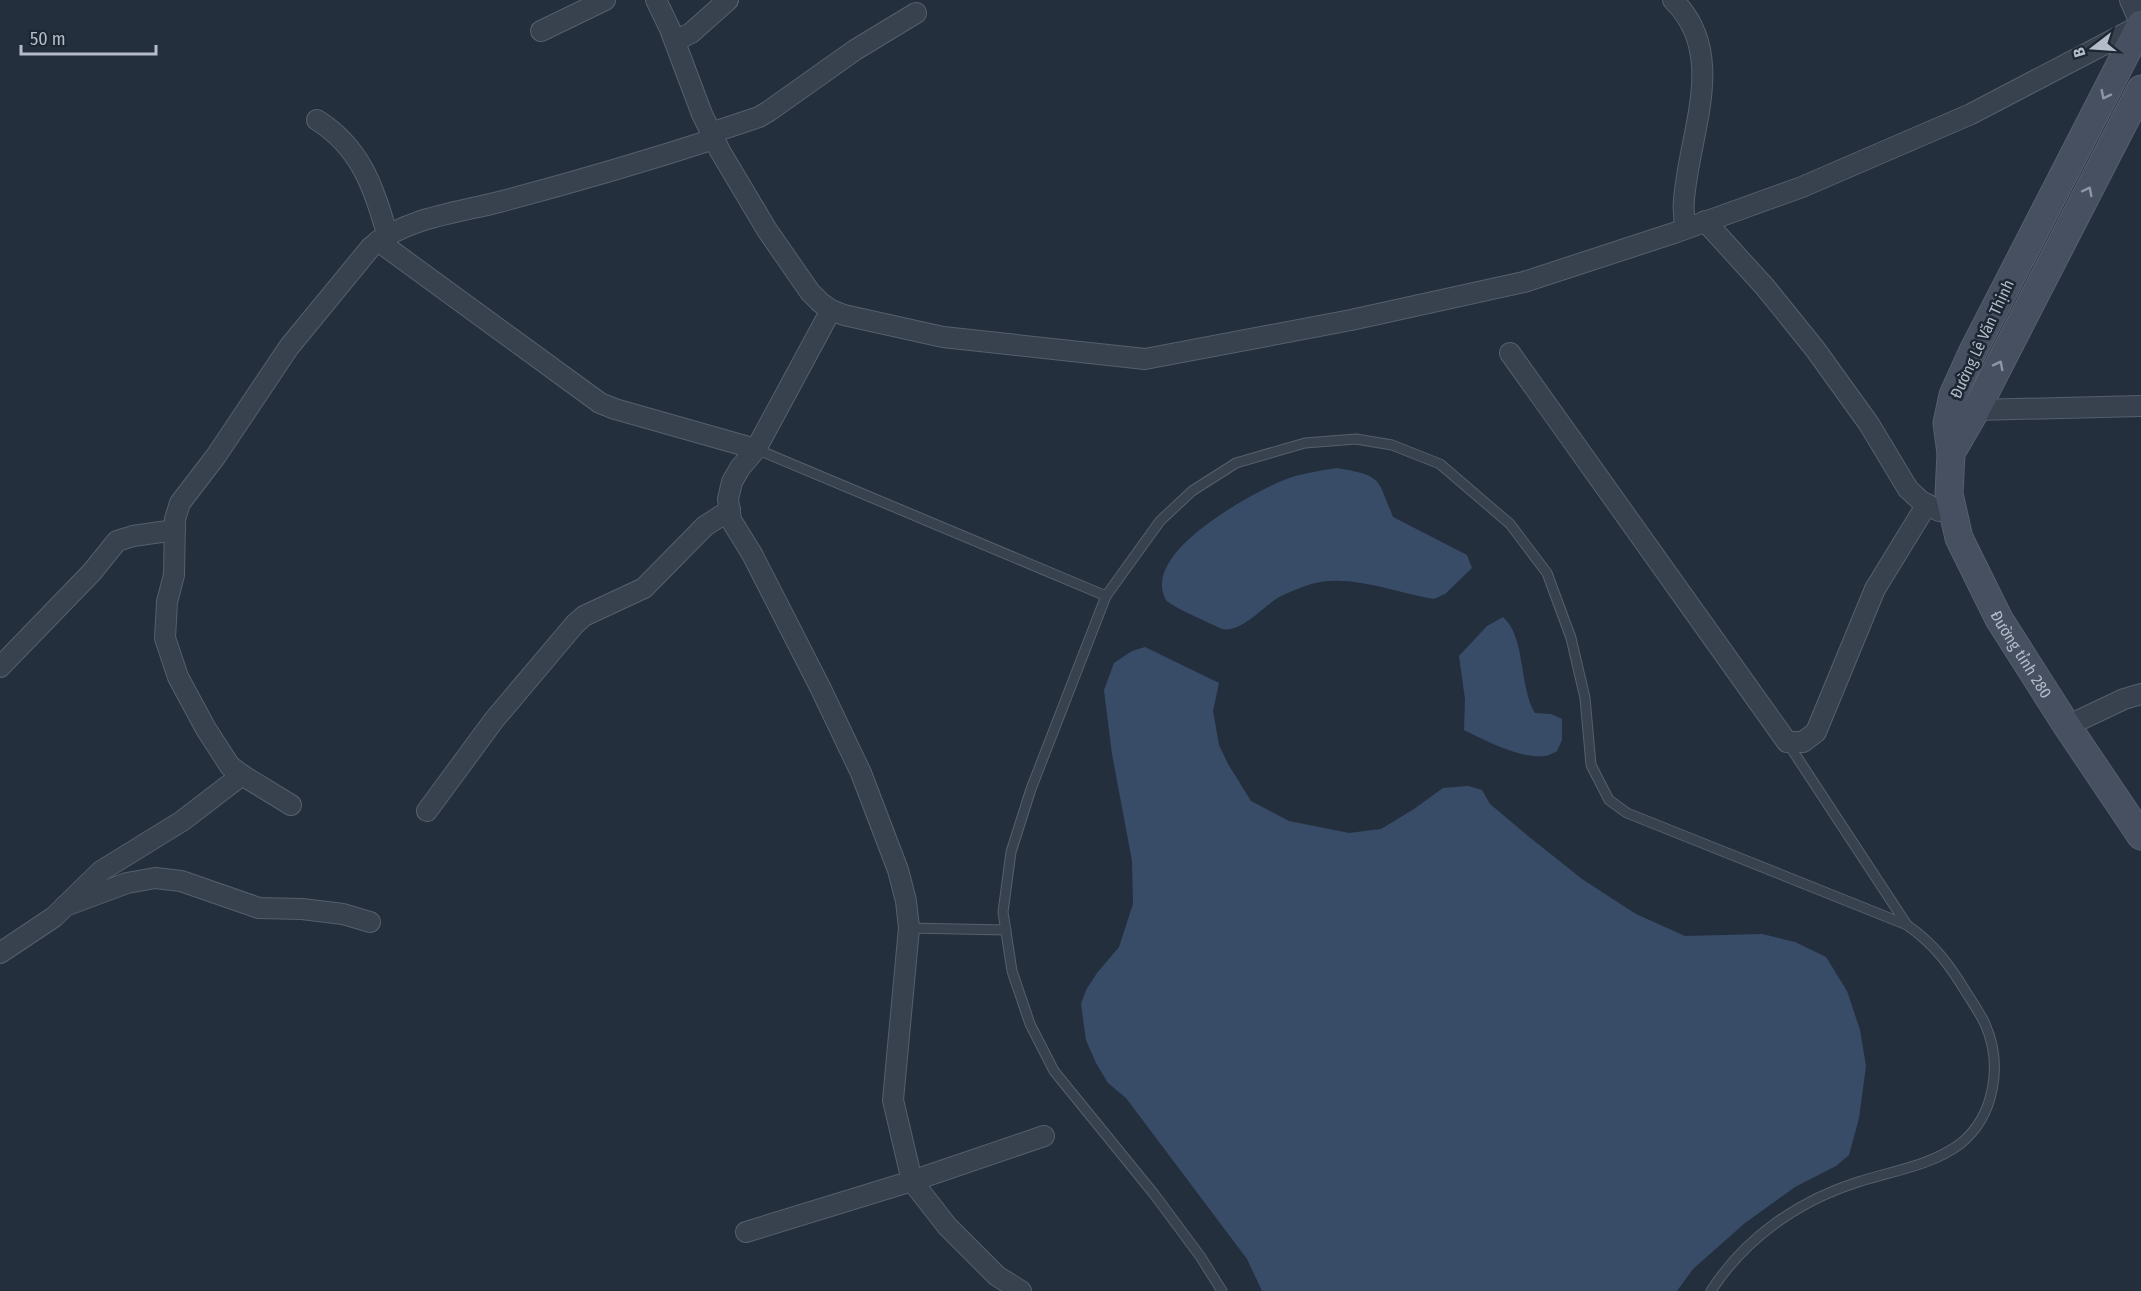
<svg xmlns="http://www.w3.org/2000/svg" width="2141" height="1291" font-family="'Fira Sans Condensed',sans-serif">
	<style>
		.water { fill: #394c67 }
		.lines { fill: none; stroke-linecap: round; stroke-linejoin: round }
		.lane-casing { stroke: #565f6c; stroke-width: 11 }
		.street-casing { stroke: #565f6c; stroke-width: 22 }
		.secondary-casing { stroke: #565f6c; stroke-width: 29 }
		.lane { stroke: #38414e; stroke-width: 9 }
		.street { stroke: #38414e; stroke-width: 20 }
		.secondary { stroke: #465061; stroke-width: 27 }
		.oneway { stroke: #8e96a5 }
		.labels { text-anchor: middle; dominant-baseline: central; stroke-width: 5; stroke-linejoin: round; paint-order: stroke }
		.street-label { font-size: 16px; fill: #b4bcc9; stroke: #1d2633 }
	</style>
	<rect width="100%" height="100%" fill="#242f3e"/>
	<g class="water">
		<path d="M1337,468c45,8 40,9 56,49l74,38 5,13 -27,26 -11,5c-37,-6 -76,-23 -114,-17 -12,2 -28,9 -39,14 -17,9 -39,37 -59,33 -10,-5 -52,-23 -56,-29 -26,-46 80,-103 113,-118 18,-8 39,-11 58,-14z"/>
		<path d="M1503,617c23,20 16,71 32,96l16,1 11,5v21l-5,11c-4,2 -9,5 -13,5 -23,3 -60,-16 -80,-26l1,-31 -6,-43 28,-30z"/>
		<polygon points="1145,647 1219,683 1213,711 1219,745 1228,764 1251,801 1289,821 1349,833 1381,829 1414,809 1443,788 1468,786 1482,790 1490,804 1528,836 1582,879 1636,914 1685,936 1762,934 1795,942 1826,957 1847,991 1860,1030 1866,1066 1859,1118 1849,1155 1836,1166 1795,1187 1745,1223 1693,1269 1677,1291 1262,1291 1247,1259 1126,1098 1108,1083 1096,1063 1086,1040 1081,1004 1086,990 1097,973 1119,947 1133,904 1132,861 1112,754 1104,690 1114,663 1132,651"/>
	</g>
	<g class="lines">
		<defs>
			<g id="lane">
				<path d="M756,449l350,147 54,-75 32,-30 44,-28 69,-20 51,-4 36,6 48,19 70,60 37,49 24,65 14,60 6,67 18,35 18,13 280,112c27,19 42,39 59,67 7,11 14,21 19,32 18,40 10,92 -25,120 -30,22 -68,27 -102,38 -60,19 -113,56 -147,109"/>
				<polyline points="1106,596 1031,789 1011,852 1003,912 1012,971 1030,1024 1054,1071 1154,1194 1200,1256 1222,1291"/>
				<polyline points="1787,742 1907,925"/>
				<polyline points="909,928 1006,930"/>
			</g>
			<g id="street">
				<polyline points="656,0 670,29 702,114 720,151 767,230 810,292 821,303 831,310 844,315 943,337 1145,359 1351,320 1524,282 1677,232 1802,187 1971,114 2141,25 2130,0"/>
				<path d="M1673,0c48,47 25,111 15,170 -3,20 -7,38 -2,58"/>
				<polyline points="541,31 605,0"/>
				<polyline points="675,41 691,33 728,0"/>
				<path d="M317,120c43,27 57,67 70,114"/>
				<polyline points="711,133 759,117 769,111 855,50 916,13"/>
				<polyline points="1705,221 1765,287 1815,349 1869,424 1908,489 1921,501 1939,511"/>
				<polyline points="378,241 600,403 615,409 756,449"/>
				<polyline points="831,310 756,449 740,468 732,482 728,499 731,520 752,554 820,687 861,773 898,870 906,901 909,928 893,1100 912,1181 947,1226 997,1276 1021,1291"/>
				<polyline points="1510,353 1787,742 1803,742 1816,732 1875,589 1927,504"/>
				<polyline points="1976,410 2141,406"/>
				<polyline points="0,667 92,572 117,541 133,536 175,530"/>
				<polyline points="2067,726 2124,699 2141,694"/>
				<path d="M291,805l-49,-30 -12,-9 -24,-37 -28,-52 -13,-39 2,-36 7,-27 1,-56 5,-16 36,-47 73,-109 82,-100c35,-29 85,-34 128,-45 72,-19 144,-40 215,-63"/>
				<polyline points="427,811 494,720 575,624 584,616 644,588 705,526 730,510"/>
				<polyline points="65,906 127,883 155,878 181,881 259,908 302,909 343,914 370,922"/>
				<polyline points="0,953 54,917 101,871 182,821 242,775"/>
				<polyline points="746,1232 912,1181 1044,1136"/>
			</g>
			<g id="secondary">
				<path id="s1" d="M2141,24l-169,329 -19,42 -6,28 4,30 -2,41 10,44 40,81 68,107 74,110"/>
				<polyline points="1951,453 1976,410 2141,89"/>
			</g>
		</defs>
		<use href="#lane" class="lane-casing"/>
		<use href="#street" class="street-casing"/>
		<use href="#secondary" class="secondary-casing"/>
		<use href="#lane" class="lane"/>
		<use href="#street" class="street"/>
		<use href="#secondary" class="secondary"/>
	</g>
	<defs><path id="oneway-chevron" d="M-2-3.5L2.5 0L-2 3.5" fill="none" stroke-width="1.6" stroke-linecap="round" stroke-linejoin="round" transform="scale(1.5)"/></defs>
	<g class="oneway">
		<use href="#oneway-chevron" transform="translate(2105 95) rotate(117)"/>
		<use href="#oneway-chevron" transform="translate(2088 191) rotate(-63)"/>
		<use href="#oneway-chevron" transform="translate(1999 365) rotate(-63)"/>
	</g>
	<g class="labels">
		<g class="street-label">
			<text transform="translate(1982 339) rotate(-65)">Đường Lê Văn Thịnh</text>
			<text stroke="none"><textPath href="#s1" startOffset="693">Đường tỉnh 280</textPath></text>
		</g>
	</g>
	<g transform="translate(2093 48) rotate(253)" stroke="#1d2633" stroke-width="4.5" paint-order="stroke">
	<path d="M0-4.5L10 22L0 15L-10 22Z" fill="#b4bcc9"/>
	<text y="-9" font-size="16" font-weight="bold" text-anchor="middle" fill="#b4bcc9">B</text>
	</g>
	<path d="M21 45v9h135v-9" fill="none" stroke="#b4bcc9" stroke-width="3"/>
	<text x="30" y="45" font-size="18" fill="#b4bcc9" stroke="#1d2633" stroke-width="4.5" paint-order="stroke">50 m</text>
</svg>
